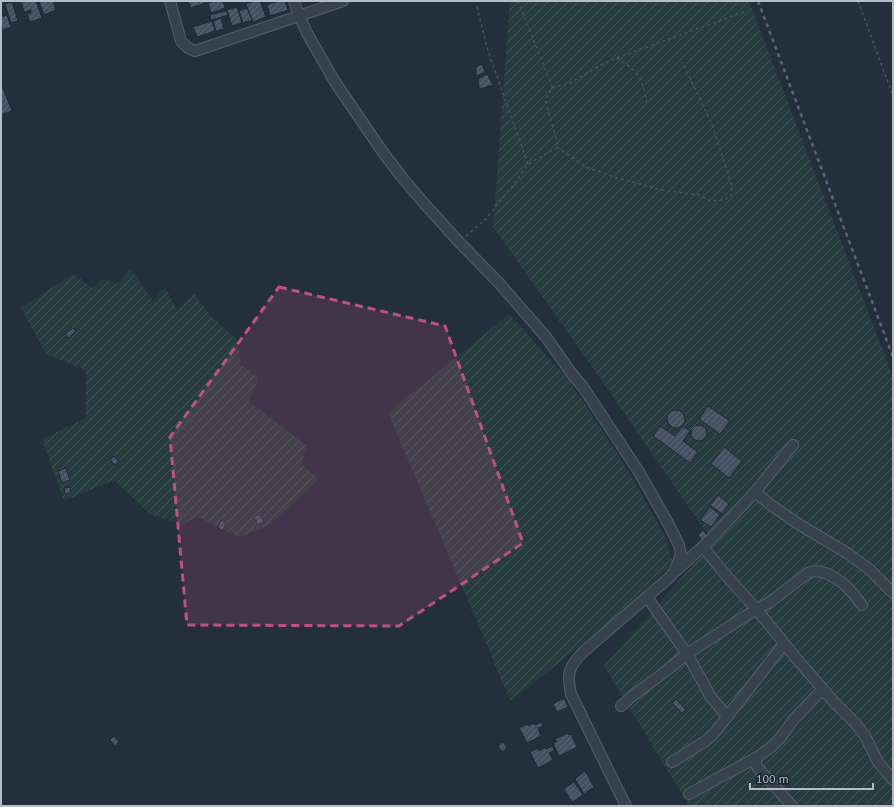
<svg xmlns="http://www.w3.org/2000/svg" width="894" height="807" font-family="'PT Sans',sans-serif">
	<style>
		.garden { fill: url(#garden-furrows) }
		.building { fill: url(#building-hatch); stroke: #1f2835 }
		.lines { fill: none; stroke-linecap: round; stroke-linejoin: round }
		.minor-casing { stroke: #565f6c; stroke-width: 12 }
		.path { stroke: #44595c; stroke-width: 1.5; stroke-dasharray: 3 3; stroke-linecap: butt }
		.minor { stroke: #38414e; stroke-width: 10 }
		.rail { stroke: #5a6575; stroke-width: 2.5; stroke-dasharray: 4 4; stroke-linecap: butt }
		.marked { fill: #bd5182; fill-opacity: 0.2; stroke: #bd5182; stroke-width: 3; stroke-dasharray: 8 5; stroke-linejoin: round }
	</style>
	<defs>
		<pattern id="garden-furrows" width="10" height="10" patternUnits="userSpaceOnUse"><rect width="10" height="10" fill="#263c3f"/><path d="M-1 1l2-2M0 10L10 0M9 11l2-2" fill="none" stroke="#435659"/></pattern>
		<pattern id="building-hatch" width="6" height="6" patternUnits="userSpaceOnUse"><rect width="6" height="6" fill="#455162"/><path d="M-1 1l2-2M0 6l6-6M5 7l2-2" fill="none" stroke="#5d6877"/></pattern>
	</defs>
	<rect width="100%" height="100%" fill="#242f3e"/>
	<g class="garden">
		<polygon points="510,1 749,1 893,377 893,806 689,806 604,666 713,542 588,361 493,227"/>
		<polygon points="131,269 153,301 165,287 177,310 194,294 211,316 237,340 241,365 259,378 249,401 307,446 301,464 319,479 288,508 267,526 240,537 197,517 182,525 150,514 114,480 64,501 42,439 86,418 86,370 46,354 21,308 73,274 93,288 102,279 118,283"/>
		<polygon points="509,314 569,380 626,467 664,534 673,563 630,606 511,701 505,689 490,652 388,413"/>
	</g>
	<g class="building">
		<polygon points="21,1 36,1 42,18 30,22 27,14 31,13 31,10 24,12"/>
		<polygon points="39,1 53,1 56,10 44,15"/>
		<polygon points="188,1 210,1 191,8"/>
		<polygon points="214,1 223,1 225,8 211,13 208,3"/>
		<polygon points="254,1 260,1 266,17 253,22 246,4"/>
		<polygon points="278,1 285,1 288,10 270,16 267,5"/>
		<polygon points="12,2 18,21 11,23 5,4"/>
		<polygon points="237,7 242,23 232,26 227,10"/>
		<polygon points="247,8 252,20 243,23 239,11"/>
		<polygon points="226,11 228,15 211,20 210,15"/>
		<polygon points="7,15 11,27 3,30 1,25 1,17"/>
		<polygon points="221,18 224,29 216,31 213,21"/>
		<polygon points="212,21 215,31 197,37 193,27"/>
		<polygon points="482,64 485,72 476,76 476,67"/>
		<polygon points="487,74 493,85 479,89 478,79"/>
		<polygon points="1,83 12,111 1,115"/>
		<polygon points="73,328 76,331 69,338 65,335"/>
		<polygon points="708,406 730,421 720,434 699,419"/>
		<circle cx="676" cy="419" r="9"/>
		<circle cx="699" cy="433" r="8"/>
		<polygon points="660,426 675,436 683,426 690,431 683,441 698,452 690,463 653,436"/>
		<polygon points="724,447 742,461 729,478 711,464"/>
		<polygon points="114,456 119,462 115,465 110,460"/>
		<polygon points="66,468 70,480 62,483 58,471"/>
		<polygon points="70,487 71,493 65,494 64,488"/>
		<polygon points="718,495 729,504 722,514 710,505"/>
		<polygon points="710,507 720,515 711,527 700,520"/>
		<polygon points="260,514 264,522 258,525 254,517"/>
		<polygon points="221,520 226,523 223,530 218,528"/>
		<polygon points="703,530 708,536 703,541 698,535"/>
		<polygon points="564,698 568,707 557,712 553,704"/>
		<polygon points="676,699 686,710 682,713 672,703"/>
		<polygon points="541,722 543,726 538,728 541,736 527,743 519,728 527,724 528,726 534,723 535,725"/>
		<polygon points="568,733 568,735 571,734 577,747 559,756 553,743 557,741 555,739"/>
		<polygon points="114,736 119,742 115,746 110,740"/>
		<polygon points="503,742 507,748 502,752 498,746"/>
		<polygon points="552,746 554,750 549,753 553,760 538,768 530,752 538,748 539,751 545,747 546,749"/>
		<polygon points="585,771 594,787 584,794 575,779"/>
		<polygon points="574,782 583,795 572,802 564,789"/>
	</g>
	<g class="lines">
		<defs>
			<g id="minor">
				<polyline points="170,1 181,41 188,48 195,51 343,1"/>
				<path d="M294,1l5,14 8,18 28,49 47,69 19,25 21,25 37,41 40,41 47,54 26,37 11,13 56,85 29,51 11,22 2,10 -2,5 -5,12 -4,5 -88,76c-14,15 -15,21 -11,41l55,112"/>
				<polyline points="755,492 771,505 800,525 847,553 869,569 893,593"/>
				<polyline points="703,547 730,580 753,605 796,658 834,702 857,725 865,736 878,762 893,780"/>
				<polyline points="677,570 711,539 755,492 793,445"/>
				<polyline points="647,597 687,654 701,679 710,696 727,716"/>
				<path d="M621,706l10,-9 31,-23 25,-20 60,-39 23,-13 38,-29c13,-6 31,6 40,15 5,5 10,12 14,17"/>
				<polyline points="756,758 756,764 758,768 792,806"/>
				<polyline points="672,762 707,740 716,731 784,644"/>
				<polyline points="689,794 759,756 771,747 781,737 794,719 823,689"/>
			</g>
		</defs>
		<use href="#minor" class="minor-casing"/>
		<g class="path">
			<polyline points="858,1 893,96"/>
			<polyline points="477,7 488,51 528,164"/>
			<path d="M617,58c23,15 25,19 30,46"/>
			<polyline points="552,88 570,83 601,65 617,58 746,11"/>
			<polyline points="557,147 586,167 617,178 662,190 700,195 710,201 724,200 731,196 732,187 712,124 682,62"/>
			<path d="M466,236l21,-18 13,-17 15,-18 13,-19 27,-15 2,-2 1,-2 -12,-42c-1,-7 6,-10 6,-17l-34,-85"/>
		</g>
		<use href="#minor" class="minor"/>
		<polyline class="rail" points="758,1 893,357"/>
	</g>
	<path class="marked" d="M279,287l166,39 78,217 -124,83 -212,-1 -17,-188z"/>
	<rect width="894" height="807" fill="none" stroke="#b4bcc9" stroke-width="4"/>
	<path d="M750 783v6h123v-6" fill="none" stroke="#b4bcc9" stroke-width="2"/>
	<text x="756" y="783" font-size="12" fill="#b4bcc9" stroke="#1d2633" stroke-width="3" paint-order="stroke">100 m</text>
</svg>
